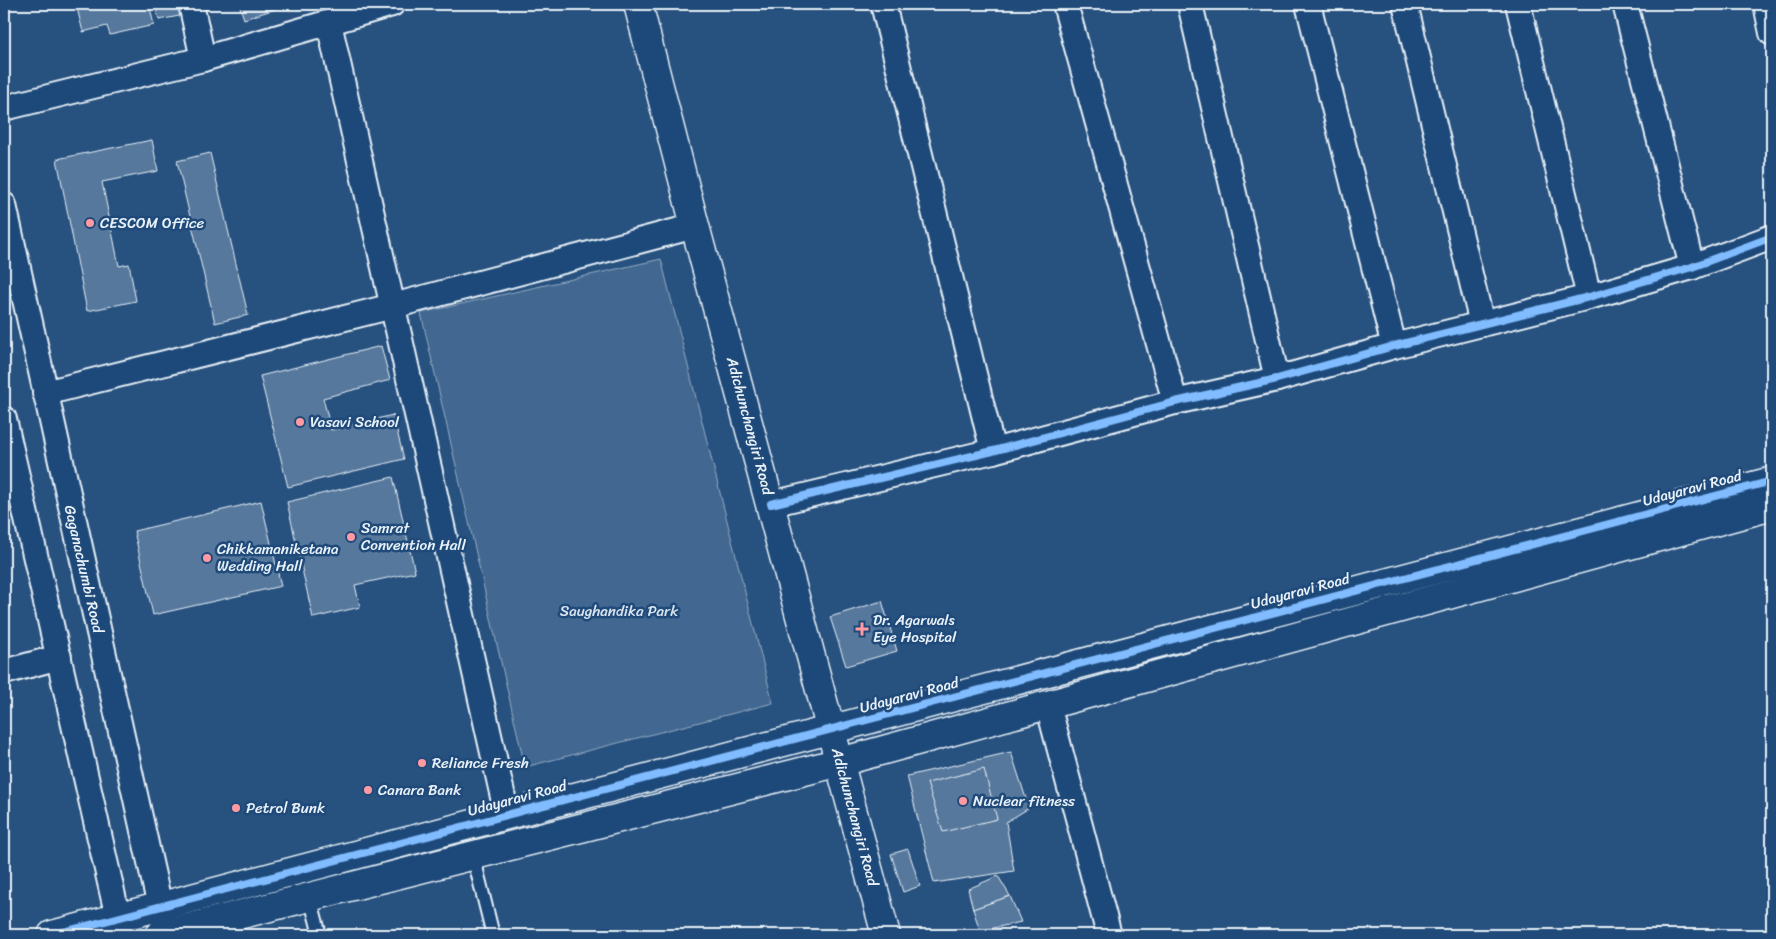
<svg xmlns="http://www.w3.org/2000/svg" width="1776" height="939" font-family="Sriracha,sans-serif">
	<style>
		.green { fill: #436891; stroke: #96acc4 }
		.building { fill: #57789d; stroke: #e8f1f8 }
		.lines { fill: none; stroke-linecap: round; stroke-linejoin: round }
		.lane-casing { stroke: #e8f1f8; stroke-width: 16 }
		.street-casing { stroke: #e8f1f8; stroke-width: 28 }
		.secondary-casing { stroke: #e8f1f8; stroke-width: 31 }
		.lane { stroke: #1f4a7a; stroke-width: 12 }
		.street { stroke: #1f4a7a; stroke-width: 24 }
		.secondary { stroke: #1f4a7a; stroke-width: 28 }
		.cycleway-casing { stroke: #1f4a7a; stroke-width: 11 }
		.cycleway { stroke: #80bcff; stroke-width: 8 }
		.poi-dot { fill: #ff9aa2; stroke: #1f4a7a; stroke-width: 2 }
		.labels { text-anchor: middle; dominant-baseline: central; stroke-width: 5; stroke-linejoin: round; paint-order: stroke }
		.poi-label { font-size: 15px; fill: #e8f1f8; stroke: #1f4a7a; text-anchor: start }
		.street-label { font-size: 15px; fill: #e8f1f8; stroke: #1f4a7a }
		.park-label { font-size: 15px; fill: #d8e3ee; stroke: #1f4a7a }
	</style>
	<rect width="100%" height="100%" fill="#27517f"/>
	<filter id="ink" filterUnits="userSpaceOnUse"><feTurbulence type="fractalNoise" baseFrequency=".02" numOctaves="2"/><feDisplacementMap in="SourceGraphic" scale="10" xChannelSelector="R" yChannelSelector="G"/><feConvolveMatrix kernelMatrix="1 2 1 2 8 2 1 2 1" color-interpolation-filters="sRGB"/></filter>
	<g filter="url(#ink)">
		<polygon class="green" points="661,259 773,703 525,767 421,313"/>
		<g class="building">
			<polygon points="76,4 149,4 154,25 110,35 107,26 83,32"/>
			<polygon points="155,4 187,4 189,14 159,20"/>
			<polygon points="239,4 291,4 244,19"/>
			<polygon points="152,140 158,171 102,182 119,266 129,264 136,301 87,311 57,159"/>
			<polygon points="210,153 248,315 215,323 177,161"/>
			<polygon points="381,346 390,380 323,398 331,430 393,415 404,459 288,487 260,376"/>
			<polygon points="393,477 415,572 355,585 360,607 313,618 287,502"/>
			<polygon points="261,501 281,586 153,615 134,531"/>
			<polygon points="882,601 897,651 846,666 830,617"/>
			<polygon points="1011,752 1029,808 1006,822 1014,871 934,883 907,776"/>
			<polygon points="984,769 997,819 943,832 927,783"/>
			<polygon points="908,849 920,886 903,892 891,854"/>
			<polygon points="998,876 1010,896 973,909 968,889"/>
			<polygon points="1010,896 1021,922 980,931 973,909"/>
		</g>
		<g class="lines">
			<defs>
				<g id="lane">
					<polyline points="473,855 493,935"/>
					<polyline points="310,897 320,935"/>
				</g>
				<g id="street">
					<polyline points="191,4 203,59"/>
					<polyline points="883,4 993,451"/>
					<polyline points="1065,4 1175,402"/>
					<polyline points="1190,4 1277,379"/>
					<polyline points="1308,4 1394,346"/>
					<polyline points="1405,4 1482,324"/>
					<polyline points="1518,4 1589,297"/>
					<polyline points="1625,4 1692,267"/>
					<polyline points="1766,4 1772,33"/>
					<polyline points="329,23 507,815"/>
					<polyline points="4,108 203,59 392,4"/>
					<polyline points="4,205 166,934"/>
					<polyline points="45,393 393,306 695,226"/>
					<polyline points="4,419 122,935"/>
					<polyline points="771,504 993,451 1175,402 1277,379 1394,346 1589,297 1692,267 1772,237"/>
					<polyline points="4,672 59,657"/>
					<polyline points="1048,705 1109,935"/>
				</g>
				<g id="secondary">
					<polyline points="638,4 695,226 886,935"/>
					<polyline points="52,935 1772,481"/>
					<polyline points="160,935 840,762 1772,506"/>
				</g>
			</defs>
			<use href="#lane" class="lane-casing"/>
			<use href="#street" class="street-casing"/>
			<use href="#secondary" class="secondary-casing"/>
			<use href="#lane" class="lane"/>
			<use href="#street" class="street"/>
			<use href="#secondary" class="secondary"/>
			<defs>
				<g id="cycleway">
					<polyline points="771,504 993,451 1175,402 1277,379 1394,346 1589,297 1692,267 1772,237"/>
					<polyline points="52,935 1772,481"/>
				</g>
			</defs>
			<use href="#cycleway" class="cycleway-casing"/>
			<use href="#cycleway" class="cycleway"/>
		</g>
	</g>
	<g class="poi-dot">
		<circle cx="90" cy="223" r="5"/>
		<circle cx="300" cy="422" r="5"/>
		<circle cx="351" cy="537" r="5"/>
		<circle cx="207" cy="558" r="5"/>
		<path d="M859.5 621.5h5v5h5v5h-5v5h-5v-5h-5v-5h5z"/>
		<circle cx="422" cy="763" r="5"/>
		<circle cx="368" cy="790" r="5"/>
		<circle cx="963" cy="801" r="5"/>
		<circle cx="236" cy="808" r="5"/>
	</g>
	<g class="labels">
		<g class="poi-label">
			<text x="100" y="223">CESCOM Office</text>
			<text x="310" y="422">Vasavi School</text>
			<text x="361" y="528">Samrat<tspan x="361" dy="17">Convention Hall</tspan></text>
			<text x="217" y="549">Chikkamaniketana<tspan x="217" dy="17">Wedding Hall</tspan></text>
			<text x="873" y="620">Dr. Agarwals<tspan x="873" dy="17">Eye Hospital</tspan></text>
			<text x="432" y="763">Reliance Fresh</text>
			<text x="378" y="790">Canara Bank</text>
			<text x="973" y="801">Nuclear fitness</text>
			<text x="246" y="808">Petrol Bunk</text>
		</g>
		<g class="street-label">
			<text transform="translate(750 426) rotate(75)">Adichunchangiri Road</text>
			<text transform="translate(1692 488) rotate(-15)">Udayaravi Road</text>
			<text transform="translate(84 569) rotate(77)">Gaganachumbi Road</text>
			<text transform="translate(1300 591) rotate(-15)">Udayaravi Road</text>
			<text transform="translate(909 695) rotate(-15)">Udayaravi Road</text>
			<text transform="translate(517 798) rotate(-15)">Udayaravi Road</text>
			<text transform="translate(855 817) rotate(75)">Adichunchangiri Road</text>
		</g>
		<g class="park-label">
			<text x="619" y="611">Saughandika Park</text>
		</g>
	</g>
	<rect width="1776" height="939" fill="none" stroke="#1f4a7a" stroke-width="20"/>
	<rect x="10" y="10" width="1756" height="919" fill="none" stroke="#e8f1f8" stroke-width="2" filter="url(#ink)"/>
</svg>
